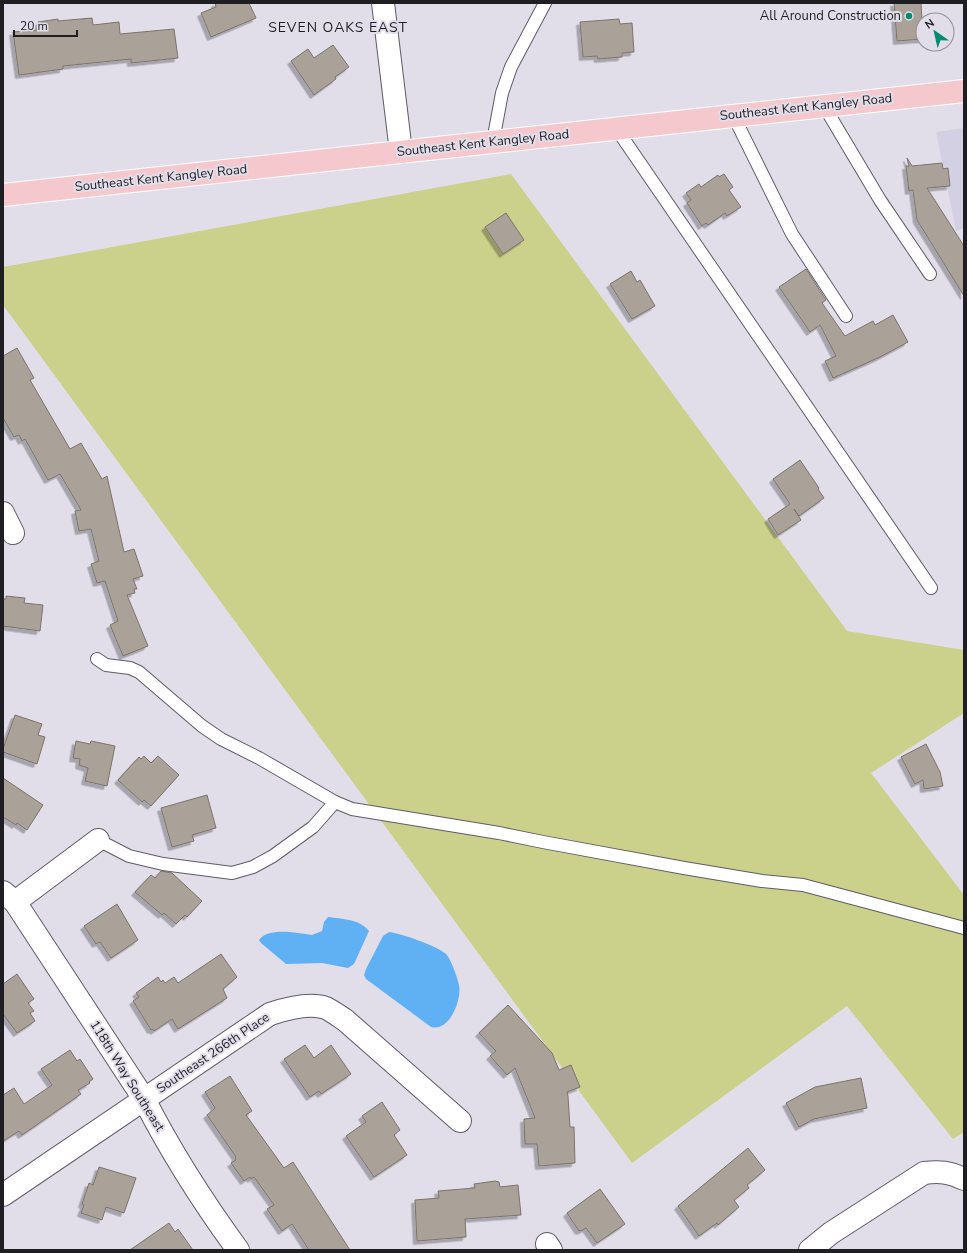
<svg xmlns="http://www.w3.org/2000/svg" width="967" height="1253" font-family="'Nunito Sans',sans-serif">
	<style>
		.built { fill: #d4d0e3 }
		.green { fill: #cbd08b }
		.water { fill: #60b1f3 }
		.building { fill: #aaa198; stroke: #7c736b; filter: url(#shadow) }
		.lines { fill: none; stroke-linecap: round; stroke-linejoin: round }
		.lane-casing { stroke: #5f5c67; stroke-width: 14 }
		.street-casing { stroke: #5f5c67; stroke-width: 24 }
		.primary-casing { stroke: #fff; stroke-width: 24 }
		.lane { stroke: #fff; stroke-width: 12 }
		.street { stroke: #fff; stroke-width: 22 }
		.primary { stroke: #f5c8ce; stroke-width: 22 }
		.poi-dot { fill: #048c73; stroke: #e1deea; stroke-width: 1.5 }
		.labels { text-anchor: middle; dominant-baseline: central; stroke-width: 4; stroke-linejoin: round; paint-order: stroke }
		.poi-label { font-size: 13px; fill: #1f1e22; stroke: #e1deea; text-anchor: end }
		.street-label { font-size: 13px; fill: #1f1e22; stroke: #e1deea }
		.neighbourhood-label { font-size: 14px; letter-spacing: 1px; fill: #1f1e22; stroke: #e1deea }
	</style>
	<defs>
		<filter id="shadow"><feDropShadow dx="-3.5" dy="3.5" stdDeviation="0" flood-color="#0004"/></filter>
	</defs>
	<rect width="100%" height="100%" fill="#e1deea"/>
	<polygon class="built" points="964,128 964,228 956,231 936,132"/>
	<polygon class="green" points="511,174 847,631 964,650 964,713 871,773 964,895 964,1132 953,1139 847,1006 632,1163 3,305 3,267"/>
	<g class="water">
		<path d="M328,917c14,2 32,2 41,14l-15,33 -6,4 -26,-5 -36,1 -25,-21 -2,-3c9,-13 38,-7 53,-5l10,-4 2,-9z"/>
		<path d="M389,932c11,1 48,14 57,22 5,5 11,23 13,31 3,14 -9,47 -28,42l-65,-48 -2,-4 2,-6 17,-33z"/>
	</g>
	<g class="building">
		<polygon points="215,3 249,3 256,18 211,37 201,13 216,7"/>
		<polygon points="894,3 921,3 923,39 897,41"/>
		<polygon points="92,18 93,25 119,22 120,34 174,29 178,58 131,63 131,59 63,66 63,69 19,75 13,32 38,30 38,22 58,19 58,21"/>
		<polygon points="619,19 620,24 632,23 634,52 622,53 622,57 598,59 597,56 583,57 580,22"/>
		<polygon points="333,45 349,67 335,77 336,79 314,95 291,61 308,49 314,58"/>
		<polygon points="907,158 912,166 942,163 943,169 948,168 950,186 927,188 964,246 964,296 917,220 913,190 909,191 906,166 909,166"/>
		<polygon points="724,174 733,187 729,190 741,207 727,216 725,213 708,225 706,223 702,226 687,203 691,200 686,193 699,184 701,187 718,175 719,177"/>
		<polygon points="506,213 524,240 503,254 485,227"/>
		<polygon points="806,269 826,300 822,303 845,336 873,321 875,325 893,315 908,342 880,357 833,378 825,361 836,356 820,325 810,332 779,287"/>
		<polygon points="631,271 637,282 640,280 655,306 632,319 610,284"/>
		<polygon points="17,348 34,378 30,380 70,449 81,443 102,479 107,476 124,552 134,549 143,576 133,579 137,589 134,589 135,593 127,595 148,646 123,656 110,625 118,621 105,581 97,583 91,564 99,561 91,529 79,531 75,511 81,510 60,474 48,480 25,439 22,441 19,435 14,437 3,418 3,356"/>
		<polygon points="800,460 819,488 818,489 824,498 799,516 794,509 801,520 778,535 768,519 790,504 773,479"/>
		<polygon points="6,596 25,598 24,603 43,605 40,631 3,626 3,599 6,599"/>
		<polygon points="15,715 42,724 38,735 45,737 37,764 3,752 3,749"/>
		<polygon points="76,741 90,744 91,741 115,746 107,786 85,781 88,768 79,765 80,759 73,758"/>
		<polygon points="926,744 940,772 943,786 924,789 923,780 915,784 901,757"/>
		<polygon points="144,756 151,763 158,756 179,775 151,806 144,800 142,802 118,780 139,757 141,759"/>
		<polygon points="3,778 43,805 27,830 17,823 16,825 3,817"/>
		<polygon points="207,795 216,828 192,835 194,841 172,847 161,808"/>
		<polygon points="161,871 172,873 202,901 187,917 185,915 176,924 164,913 162,915 135,892 151,875 155,878"/>
		<polygon points="117,904 138,940 111,958 100,942 96,944 84,926"/>
		<polygon points="221,954 237,977 223,989 227,998 178,1029 172,1019 154,1031 153,1029 151,1030 133,1001 139,997 136,993 158,977 161,982 163,980 165,983 174,977 178,983"/>
		<polygon points="17,974 34,999 28,1003 34,1011 30,1013 35,1021 17,1033 3,1014 3,984"/>
		<polygon points="508,1005 552,1053 559,1070 571,1065 580,1087 567,1092 568,1096 570,1127 574,1127 575,1163 539,1166 537,1144 525,1144 524,1119 535,1118 515,1068 507,1075 490,1056 496,1051 479,1033"/>
		<polygon points="305,1045 314,1058 331,1045 351,1074 321,1094 319,1091 310,1097 284,1059"/>
		<polygon points="70,1050 77,1061 80,1059 93,1079 89,1082 90,1083 78,1090 81,1094 38,1124 22,1135 19,1131 3,1141 3,1095 14,1088 24,1104 52,1085 41,1069"/>
		<polygon points="230,1076 252,1111 246,1115 284,1168 293,1162 350,1250 309,1250 292,1224 282,1231 267,1209 274,1205 254,1177 251,1179 250,1177 244,1181 231,1163 236,1160 235,1158 236,1157 207,1115 215,1108 205,1092"/>
		<polygon points="861,1078 867,1108 814,1119 799,1127 786,1103 815,1087"/>
		<polygon points="382,1102 400,1130 394,1135 407,1155 374,1177 346,1136 366,1122 362,1116"/>
		<polygon points="748,1148 765,1170 747,1185 749,1188 734,1200 739,1207 718,1225 717,1223 699,1236 678,1206"/>
		<polygon points="99,1167 136,1178 124,1213 106,1207 102,1220 81,1213 84,1205 82,1204 89,1183 93,1185"/>
		<polygon points="495,1181 499,1182 500,1187 518,1185 521,1215 465,1219 466,1237 417,1241 415,1200 439,1198 438,1191 475,1188 474,1184"/>
		<polygon points="600,1189 625,1224 597,1243 586,1228 581,1231 580,1230 579,1231 567,1213"/>
		<polygon points="169,1223 175,1232 178,1229 193,1250 130,1250"/>
	</g>
	<g class="lines">
		<defs>
			<g id="lane">
				<polyline points="824,106 880,200 930,274"/>
				<polyline points="733,115 792,234 846,316"/>
				<polyline points="616,128 931,588"/>
				<polyline points="493,141 502,93 511,67 545,3"/>
				<polyline points="97,659 106,665 130,668 139,672 202,726 221,739 259,758 335,802 352,809 499,833 543,842 684,868 762,881 803,885 964,928"/>
				<polyline points="98,840 129,856 163,864 232,873 253,867 273,856 313,827 335,802"/>
			</g>
			<g id="street">
				<polyline points="383,3 401,152"/>
				<polyline points="3,513 13,533"/>
				<path d="M3,892l12,10 129,197c27,53 59,103 94,151"/>
				<polyline points="15,902 98,840"/>
				<path d="M3,1195l267,-181c15,-5 39,-12 56,-6 6,3 13,8 19,12l115,101"/>
				<polyline points="547,1244 551,1250"/>
				<path d="M810,1250l21,-17 93,-60c16,-2 25,-1 40,6"/>
			</g>
			<polyline id="primary" points="3,195 964,91"/>
		</defs>
		<use href="#lane" class="lane-casing"/>
		<use href="#street" class="street-casing"/>
		<use href="#primary" class="primary-casing"/>
		<use href="#lane" class="lane"/>
		<use href="#street" class="street"/>
		<use href="#primary" class="primary"/>
	</g>
	<circle class="poi-dot" cx="909" cy="16" r="4"/>
	<g class="labels">
		<g class="poi-label">
			<text x="901" y="16">All Around Construction</text>
		</g>
		<g class="street-label">
			<text transform="translate(806 107) rotate(-6)">Southeast Kent Kangley Road</text>
			<text transform="translate(483 143) rotate(-6)">Southeast Kent Kangley Road</text>
			<text transform="translate(161 178) rotate(-6)">Southeast Kent Kangley Road</text>
			<text transform="translate(213 1053) rotate(-34)">Southeast 266th Place</text>
			<text transform="translate(127 1076) rotate(58)">118th Way Southeast</text>
		</g>
		<g class="neighbourhood-label">
			<text x="338" y="27">SEVEN OAKS EAST</text>
		</g>
	</g>
	<rect width="967" height="1253" fill="none" stroke="#1f1e22" stroke-width="8"/>
	<g transform="translate(935 32) rotate(326)"><circle r="19" fill="#e1deea" stroke="#93919a"/>
	<path d="M0-3L7 15L0 10L-7 15Z" fill="#048c73"/>
	<text y="-6" font-size="11" font-weight="bold" text-anchor="middle" fill="#1f1e22">N</text>
	</g>
	<path d="M14 30v6h63v-6" fill="none" stroke="#1f1e22" stroke-width="2"/>
	<text x="20" y="30" font-size="12" fill="#1f1e22" stroke="#e1deea" stroke-width="3" paint-order="stroke">20 m</text>
</svg>
